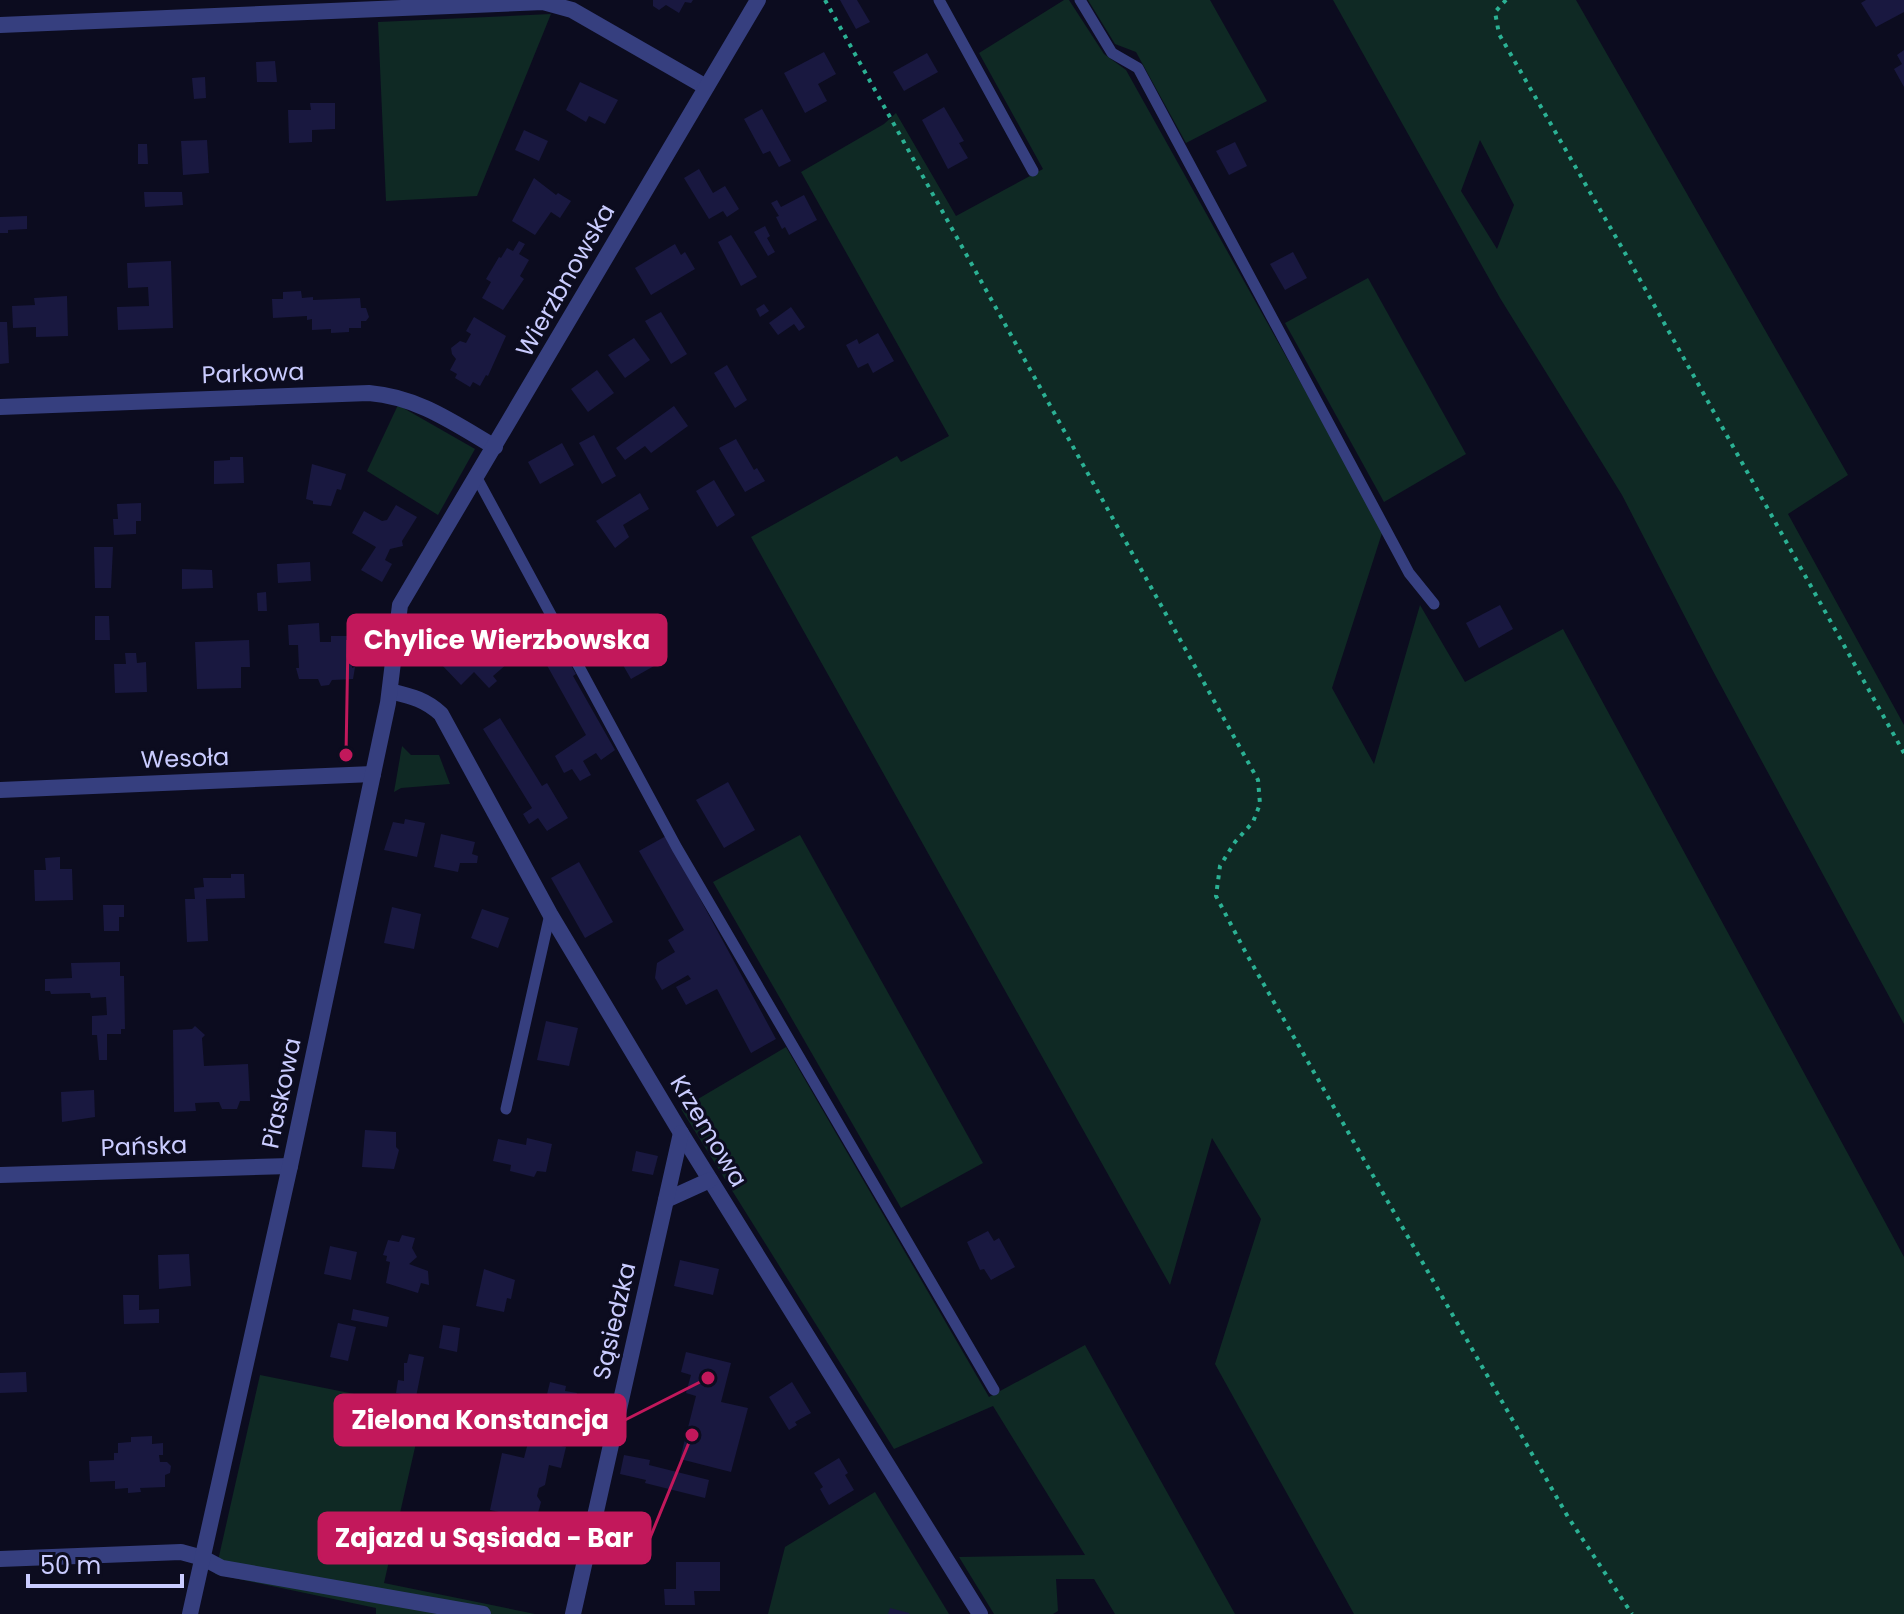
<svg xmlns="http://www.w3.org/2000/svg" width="1904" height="1614" font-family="Poppins,sans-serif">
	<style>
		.green { fill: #0f2924; fill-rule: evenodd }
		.building { fill: #191840 }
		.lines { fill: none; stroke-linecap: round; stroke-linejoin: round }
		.path { stroke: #2bb194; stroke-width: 4; stroke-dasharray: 4 6; stroke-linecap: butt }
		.service { stroke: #363f7f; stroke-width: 11 }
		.minor { stroke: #363f7f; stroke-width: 16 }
		.labels { text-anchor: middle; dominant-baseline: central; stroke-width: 6; stroke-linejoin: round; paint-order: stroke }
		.street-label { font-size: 24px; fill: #caccff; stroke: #0c0c1f }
		.leader { fill: none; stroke: #c2185b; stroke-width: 3 }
		.callout-dot { fill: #c2185b; stroke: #0c0c1f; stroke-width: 3 }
		.callout { fill: #c2185b; stroke: #c2185b; stroke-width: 3 }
		.callout-label { font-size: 26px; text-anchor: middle; font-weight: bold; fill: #fff }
	</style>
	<rect width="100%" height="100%" fill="#0c0c1f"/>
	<g class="green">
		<polygon points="1064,0 1069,0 1104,54 1126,70 1383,530 1332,688 1374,764 1420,605 1465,682 1563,629 1904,1257 1904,1614 1354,1614 1215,1364 1261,1219 1212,1138 1170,1285 751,537 897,456 901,462 949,436 801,172 884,124 896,113 956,216 1043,169 979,53"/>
		<polygon points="1088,0 1210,0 1267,101 1186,143 1136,52 1115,44"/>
		<path d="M1333,0h243l272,475 -60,39 116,211v299l-191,-353 -91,-176 -122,-197zM1480,140l34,65 -17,44 -36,-58z"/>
		<polygon points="551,14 477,196 386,201 378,22"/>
		<polygon points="1368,278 1466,454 1384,502 1285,323"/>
		<polygon points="398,405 475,449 438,515 367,471"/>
		<polygon points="402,746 411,755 439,755 450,784 401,788 394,792"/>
		<polygon points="800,835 983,1163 901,1208 713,882"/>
		<polygon points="786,1047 989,1397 1085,1345 1235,1614 1115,1614 1094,1579 1056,1579 1058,1611 1053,1614 994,1614 959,1557 1085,1555 993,1406 894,1449 681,1109"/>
		<polygon points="260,1375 424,1408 384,1583 535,1614 376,1614 376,1608 215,1574"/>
		<polygon points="875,1492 949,1614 768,1614 785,1547"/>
	</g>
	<g class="building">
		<polygon points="653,0 693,0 691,3 685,2 679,13 666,5 659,10 653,6"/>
		<polygon points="840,0 857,0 870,22 856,29"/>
		<polygon points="1866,0 1904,0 1904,12 1876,27 1861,3"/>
		<polygon points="1904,50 1904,87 1894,69 1902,64 1897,55"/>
		<polygon points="824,52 836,74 818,84 827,101 805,113 784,73"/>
		<polygon points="927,53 938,72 904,91 893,72"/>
		<polygon points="275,61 277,82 257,82 256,62"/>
		<polygon points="205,77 206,98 194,99 192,78"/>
		<polygon points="580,82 618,100 605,124 589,116 586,122 566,110"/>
		<polygon points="310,103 335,103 335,129 312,130 312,142 289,143 288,110 311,110"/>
		<polygon points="944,107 964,141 959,143 968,158 948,169 922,120"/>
		<polygon points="762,109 791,161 779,167 770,151 763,154 744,119"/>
		<polygon points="524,130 548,141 539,161 515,150"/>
		<polygon points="207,140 209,173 183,175 181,141"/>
		<polygon points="1235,142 1247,166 1229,175 1216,151"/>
		<polygon points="138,144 147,144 148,164 138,164"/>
		<polygon points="699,169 713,193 725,186 739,209 727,217 723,211 709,219 684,178"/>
		<polygon points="534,178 556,195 558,193 571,201 560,218 551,212 535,235 512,221"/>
		<polygon points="144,192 182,192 183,205 145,207"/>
		<polygon points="804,195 817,220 789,235 785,227 782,229 776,217 779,216 771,203 777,200 781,207"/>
		<polygon points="27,216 27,229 8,230 8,233 0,233 0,217"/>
		<polygon points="765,226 770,236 767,238 775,252 768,256 754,232"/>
		<polygon points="731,235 757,277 741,286 718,242"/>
		<polygon points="519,241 525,244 519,254 529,260 520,276 524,279 503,310 482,298 491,282 486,279 499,257 501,258 507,248 513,251"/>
		<polygon points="675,244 681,255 685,252 695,269 651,295 635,268"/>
		<polygon points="1293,252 1307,278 1285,290 1270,264"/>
		<polygon points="171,261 173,328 118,330 117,307 149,306 148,287 128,288 127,263"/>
		<polygon points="301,291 302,298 313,297 313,300 360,298 361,308 366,308 369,317 366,321 361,321 361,328 349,328 349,332 331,333 331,329 312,330 312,319 307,320 307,316 273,318 272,299 283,299 283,292"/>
		<polygon points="67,296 68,336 36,337 36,327 13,328 12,306 35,305 34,298"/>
		<polygon points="764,304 769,311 760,317 756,309"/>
		<polygon points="791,307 805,327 799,331 794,324 778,335 769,323"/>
		<polygon points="661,312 687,354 671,364 645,321"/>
		<polygon points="474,317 506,336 488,376 486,375 480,386 473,382 470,387 455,378 457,374 450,370 456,359 452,354 451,348 460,341 466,343 471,334 466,331"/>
		<polygon points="0,322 7,322 9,363 0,364"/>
		<polygon points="878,333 894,361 873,373 868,363 858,368 846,345 857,339 859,344"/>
		<polygon points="634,338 650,360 625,378 608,355"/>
		<polygon points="727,365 747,400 735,408 714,373"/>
		<polygon points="597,370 614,393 588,412 571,389"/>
		<polygon points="674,406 688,426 651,453 645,446 625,460 616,448"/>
		<polygon points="594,435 616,476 602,484 579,443"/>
		<polygon points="736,439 754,470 757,468 765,481 745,492 719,448"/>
		<polygon points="562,443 574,465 540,484 528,462"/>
		<polygon points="230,457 243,457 244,483 214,484 214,461 230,460"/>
		<polygon points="312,464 346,474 341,490 337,489 331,506 313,504 313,501 306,499"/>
		<polygon points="714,480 735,515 717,527 696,491"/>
		<polygon points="640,493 649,509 623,525 629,537 615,548 596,521"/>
		<polygon points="141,503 141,521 136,521 136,534 114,535 113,519 118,519 117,504"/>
		<polygon points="396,505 417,517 402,541 403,546 390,549 385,560 392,564 382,582 361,570 376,547 352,533 364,511 382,521 387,520"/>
		<polygon points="94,547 113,547 111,588 95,588"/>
		<polygon points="310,562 311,581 278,583 277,564"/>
		<polygon points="182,569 212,570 213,588 182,589"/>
		<polygon points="266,592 267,611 258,611 257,593"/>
		<polygon points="1500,605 1513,629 1479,648 1466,623"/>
		<polygon points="624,614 636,633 638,632 654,666 631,679 619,658 616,659 611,650 614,649 601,627"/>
		<polygon points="95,616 109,616 110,640 95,640"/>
		<polygon points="319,623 320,642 331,642 331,636 355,636 356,652 351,653 352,668 355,667 353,679 332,680 329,685 321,686 318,679 299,679 296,668 299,668 298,645 289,645 288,625"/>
		<polygon points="249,640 250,667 241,667 241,688 197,689 195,642"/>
		<polygon points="488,642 508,663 493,676 497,681 489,688 474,672 461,685 441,664 455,650 467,662"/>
		<polygon points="562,650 576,674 573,676 615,750 601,760 596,753 583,761 591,775 580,781 572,769 564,773 555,756 586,735 544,660"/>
		<polygon points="125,653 136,653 137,663 146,662 147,692 115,693 114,664 126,664"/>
		<polygon points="500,718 542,786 547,783 568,818 547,831 538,818 529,824 523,814 532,808 483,729"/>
		<polygon points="728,782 755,830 724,848 696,800"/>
		<polygon points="405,819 425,823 417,857 384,850 393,822 404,824"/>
		<polygon points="441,834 475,842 472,854 478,856 477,863 460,863 458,872 434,867"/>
		<polygon points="666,836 776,1039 751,1053 717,989 686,1005 676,987 691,979 688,975 662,990 655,978 657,963 675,952 668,940 684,930 639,851"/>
		<polygon points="60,857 60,869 72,869 73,900 35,901 34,870 46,870 45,858"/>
		<polygon points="579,862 613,922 585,938 551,878"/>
		<polygon points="231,874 244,874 245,898 206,899 208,941 187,942 185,899 195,899 194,888 204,887 203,878 231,878"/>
		<polygon points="103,905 124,905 124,917 119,917 119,931 104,931"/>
		<polygon points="392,907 421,914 414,949 384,943"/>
		<polygon points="482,909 509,918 498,948 471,938"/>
		<polygon points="120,962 120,976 124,976 125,1029 121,1029 121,1034 107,1034 107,1060 99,1060 97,1035 92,1035 92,1016 107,1015 106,997 91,998 90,993 51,994 50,991 45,991 45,979 72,978 71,963"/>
		<polygon points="546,1021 578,1028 569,1066 537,1060"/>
		<polygon points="195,1026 205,1035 202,1038 204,1066 248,1064 250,1101 240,1101 237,1109 222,1109 219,1102 195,1103 196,1111 174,1112 173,1030 192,1029"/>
		<polygon points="94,1090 95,1117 62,1122 61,1092"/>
		<polygon points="365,1130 396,1132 396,1147 399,1150 394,1169 362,1167"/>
		<polygon points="527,1138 552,1144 546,1172 537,1171 534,1177 510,1171 511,1165 493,1161 498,1139 526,1145"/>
		<polygon points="636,1151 658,1156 653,1175 632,1171"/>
		<polygon points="988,1231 994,1241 999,1238 1015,1267 991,1280 984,1269 980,1270 967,1242"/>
		<polygon points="402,1235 415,1238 412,1248 417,1257 409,1264 428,1271 429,1285 421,1283 418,1293 386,1283 390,1262 386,1261 387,1256 383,1255 388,1240 399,1242"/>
		<polygon points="330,1246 357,1252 351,1280 324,1274"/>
		<polygon points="189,1254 191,1286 159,1289 158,1255"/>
		<polygon points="680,1260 719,1269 713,1295 674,1286"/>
		<polygon points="484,1269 515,1280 511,1299 507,1298 504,1312 476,1306"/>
		<polygon points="123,1295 139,1295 139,1310 159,1309 159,1323 124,1324"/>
		<polygon points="353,1309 389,1317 387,1327 351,1320"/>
		<polygon points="338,1323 356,1327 348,1361 330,1357"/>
		<polygon points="443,1325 460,1328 457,1352 439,1348"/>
		<polygon points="686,1352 731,1363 721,1402 748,1408 731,1472 680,1459 696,1396 686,1393 691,1375 681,1372"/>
		<polygon points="409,1354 424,1357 416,1397 396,1393 398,1380 404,1381 404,1363 407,1363"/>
		<polygon points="26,1372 27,1392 0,1393 0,1373"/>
		<polygon points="550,1382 566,1386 565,1391 577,1393 567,1435 535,1428 537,1415 542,1415"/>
		<polygon points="792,1382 811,1413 795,1422 797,1425 789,1430 769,1397"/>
		<polygon points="152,1436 152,1444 163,1443 163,1455 159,1455 160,1462 167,1462 171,1466 170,1473 165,1475 165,1487 140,1488 141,1492 128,1493 128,1488 115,1489 115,1481 90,1482 89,1461 114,1460 114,1453 118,1453 118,1443 131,1442 131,1437"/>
		<polygon points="529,1439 566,1447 561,1468 549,1465 545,1485 539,1488 537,1496 541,1502 538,1513 530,1519 490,1510 502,1453 524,1458"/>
		<polygon points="624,1455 650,1460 649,1465 709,1480 705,1498 645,1483 646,1480 620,1474"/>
		<polygon points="839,1458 848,1473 845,1475 854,1490 829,1505 820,1489 823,1487 814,1473"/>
		<polygon points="676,1562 720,1562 720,1591 694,1591 695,1605 665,1605 664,1589 676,1589"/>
		<polygon points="890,1608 909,1613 909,1614 888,1614"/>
	</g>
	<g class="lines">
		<g class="path">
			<polyline points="825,0 1258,780 1260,804 1253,822 1235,842 1220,866 1216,896 1247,955 1568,1517 1632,1614"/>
			<polyline points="1506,0 1495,12 1499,34 1629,260 1904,753"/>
		</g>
		<g class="service">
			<polyline points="939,0 1033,171"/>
			<polyline points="1080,0 1112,53 1138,68 1409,573 1434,604"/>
			<polyline points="477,478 677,848 994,1390"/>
			<polyline points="506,1109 550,914"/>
		</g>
		<g class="minor">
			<polyline points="0,25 543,2 572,10 706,87"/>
			<path d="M0,407l369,-14c49,4 85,30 126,54"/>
			<path d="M390,691c20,5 35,8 51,23l109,200 131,219 299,481"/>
			<polyline points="0,790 373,774"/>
			<polyline points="0,1175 290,1166"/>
			<polyline points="666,1200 710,1180"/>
			<polyline points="0,1559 181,1552 203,1558 222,1568 483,1614"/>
			<polyline points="190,1614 290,1166 388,703 400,605 758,0"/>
			<polyline points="573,1614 681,1133"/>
		</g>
	</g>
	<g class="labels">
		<g class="street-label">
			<text transform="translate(565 280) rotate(-60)">Wierzbnowska</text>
			<text transform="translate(253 373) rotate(-2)">Parkowa</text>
			<text transform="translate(185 758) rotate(-2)">Wesoła</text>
			<text transform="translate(281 1093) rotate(-78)">Piaskowa</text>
			<text transform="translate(709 1131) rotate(59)">Krzemowa</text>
			<text transform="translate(144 1146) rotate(-2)">Pańska</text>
			<text transform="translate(614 1321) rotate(-77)">Sąsiedzka</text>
		</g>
	</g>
	<path class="leader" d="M346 755L348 640M708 1378L625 1420M692 1435L650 1538"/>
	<g class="callout-dot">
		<circle cx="346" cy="755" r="8"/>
		<circle cx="708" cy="1378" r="8"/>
		<circle cx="692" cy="1435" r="8"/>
	</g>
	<g class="callout">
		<rect x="348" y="615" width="318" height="50" rx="8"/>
		<rect x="335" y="1395" width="290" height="50" rx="8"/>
		<rect x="319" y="1513" width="331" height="50" rx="8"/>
	</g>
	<g class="callout-label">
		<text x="507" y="649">Chylice Wierzbowska</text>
		<text x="480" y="1429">Zielona Konstancja</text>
		<text x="484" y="1547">Zajazd u Sąsiada - Bar</text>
	</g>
	<path d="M28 1574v12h154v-12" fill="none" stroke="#caccff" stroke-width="4"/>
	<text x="40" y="1574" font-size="24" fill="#caccff" stroke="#0c0c1f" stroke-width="6" paint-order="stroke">50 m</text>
</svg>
